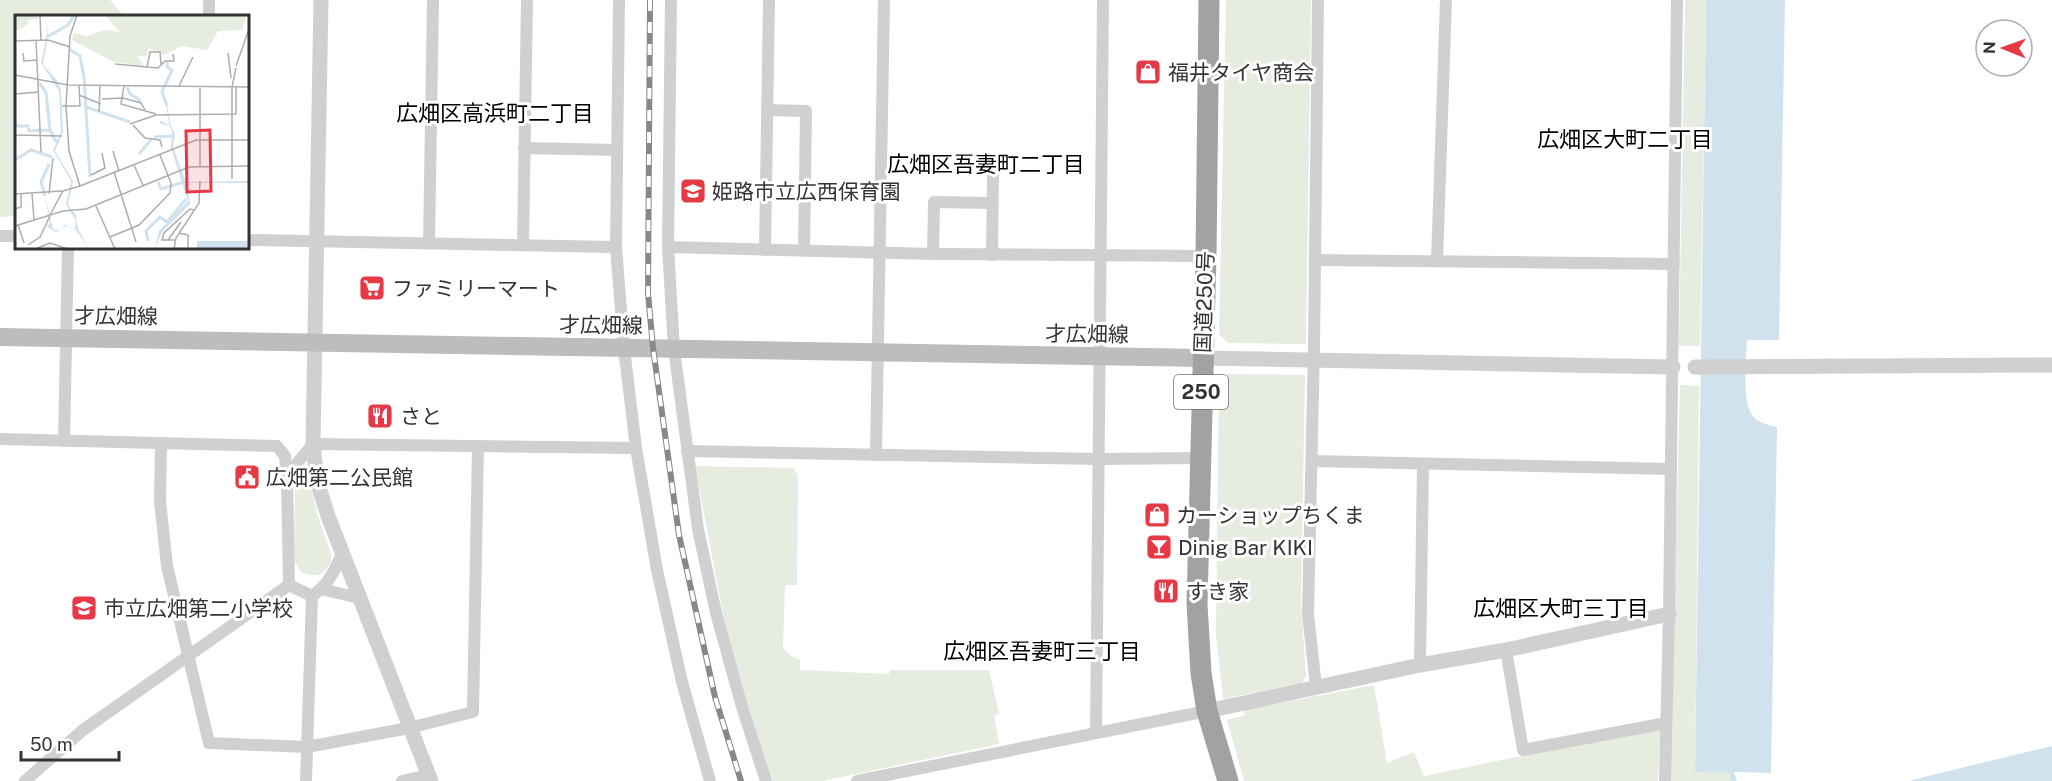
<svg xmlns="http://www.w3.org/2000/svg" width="2052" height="781" font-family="'Public Sans','Noto Sans JP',sans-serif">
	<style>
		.green { fill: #e6ecdf }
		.water { fill: #cfe2ee }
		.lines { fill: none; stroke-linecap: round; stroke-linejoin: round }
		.minor { stroke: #d0d0d0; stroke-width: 12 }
		.tertiary { stroke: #d0d0d0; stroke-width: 15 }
		.secondary { stroke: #bdbdbd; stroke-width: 18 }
		.trunk { stroke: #a2a2a2; stroke-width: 21 }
		.rail-casing { stroke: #888; stroke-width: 6 }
		.rail { stroke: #fff; stroke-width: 4; stroke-dasharray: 11; stroke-linecap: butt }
		.labels { text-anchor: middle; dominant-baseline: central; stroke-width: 6; stroke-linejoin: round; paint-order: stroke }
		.shield { fill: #fff; stroke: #707070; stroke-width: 1.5 }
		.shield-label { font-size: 20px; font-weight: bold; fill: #333 }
		.poi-label { font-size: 21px; fill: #333; stroke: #fff; text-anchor: start }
		.street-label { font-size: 21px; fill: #333; stroke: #fff }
		.neighbourhood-label { font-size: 22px; fill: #000; stroke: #fff }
		.inset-river { fill: none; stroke: #cfe2ee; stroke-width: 3 }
		.inset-road { fill: none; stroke: #adadad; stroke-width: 1.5 }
		.view { fill: #e63946; fill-opacity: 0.15; stroke: #e63946; stroke-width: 3 }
		.inset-edge { fill: none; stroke: #333; stroke-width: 3 }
	</style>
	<rect width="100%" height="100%" fill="#fff"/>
	<g class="green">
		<polygon points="0,0 110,0 124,16 16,16 16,216 0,217"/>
		<polygon points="1226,0 1311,0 1306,344 1228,343 1219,334"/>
		<polygon points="1685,0 1706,0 1700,346 1679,346"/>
		<polygon points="1228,374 1305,375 1301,603 1306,676 1302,683 1223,699 1216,635 1219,382"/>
		<polygon points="1680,385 1699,386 1695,771 1729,773 1731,781 1670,781"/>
		<polygon points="695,466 793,468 798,475 797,585 785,585 783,648 791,656 800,660 800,670 889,674 890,670 989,670 999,714 994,716 999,744 822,781 769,781 726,630"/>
		<polygon points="300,477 305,477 310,482 318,517 331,554 331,562 326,569 319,575 308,575 301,572 294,560 295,481"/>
		<polygon points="1374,685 1387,763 1414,752 1424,776 1661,727 1658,781 1244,781 1227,720 1245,715 1244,710"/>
	</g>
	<g class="water">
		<path d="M1706,0h79l-6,340h-32c-1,18 -5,61 5,75 5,8 17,10 25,12l-6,346 -37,-1 3,9h-6l-2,-8 -34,-1z"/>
		<polygon points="2052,746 2052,781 1909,781 1924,777"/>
	</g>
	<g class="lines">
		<g class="minor">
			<polyline points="619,0 616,247 624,348 636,448 657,570 682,682 710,781"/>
			<polyline points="671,0 668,247 674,349 698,529 716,613 742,707 766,781"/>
			<polyline points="209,16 209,0"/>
			<polyline points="767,110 806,111 804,251"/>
			<polyline points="524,148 617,150"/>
			<polyline points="0,236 16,236"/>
			<polyline points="248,240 616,247"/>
			<polyline points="429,243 433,0"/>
			<polyline points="523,245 527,0"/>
			<polyline points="668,247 933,254 1206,256"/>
			<polyline points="765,250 769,0"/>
			<polyline points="933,254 934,202 992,203"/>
			<polyline points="992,255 993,174"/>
			<polyline points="1315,260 1674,264"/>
			<polyline points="1437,261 1446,0"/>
			<polyline points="0,439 277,446 285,456 287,475 289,585 83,730 25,781"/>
			<polyline points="64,441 68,248"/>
			<polyline points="161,444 160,501 167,566 209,743 307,747 409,728 473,712 478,446"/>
			<polyline points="687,451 1099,459 1201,458"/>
			<polyline points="876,455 884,0"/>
			<polyline points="1312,461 1671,469"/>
			<polyline points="287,475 313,444 636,448"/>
			<path d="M289,585l23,11c16,-11 23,-25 30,-43"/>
			<polyline points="321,589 359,598"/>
			<polyline points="1506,650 1523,750 1666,723"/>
			<polyline points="1420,665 1423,464"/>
			<polyline points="1316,687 1308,614 1314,347 1318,0"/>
			<polyline points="1096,733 1103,0"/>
			<polyline points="306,781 312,596"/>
			<polyline points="402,781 428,775"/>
			<polyline points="857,781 1207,711"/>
			<polyline points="1665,781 1669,614 1677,0"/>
		</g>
		<g class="tertiary">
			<polyline points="321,0 313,444 317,481 328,516 431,781"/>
			<polyline points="1202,358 1673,367"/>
			<polyline points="1695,367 2052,365"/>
			<polyline points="1207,711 1420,665 1506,650 1669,614"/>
		</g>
		<polyline class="secondary" points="0,337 1202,358"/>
		<polyline class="trunk" points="1209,0 1206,256 1197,604 1201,673 1207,711 1228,781"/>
		<defs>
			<polyline id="rail" points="650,0 648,293 653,348 679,535 715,697 741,781"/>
		</defs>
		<use href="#rail" class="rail-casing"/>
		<use href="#rail" class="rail"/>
	</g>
	<defs>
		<symbol id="shop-square" viewBox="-11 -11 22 22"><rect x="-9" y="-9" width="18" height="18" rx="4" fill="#e63946" stroke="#fff"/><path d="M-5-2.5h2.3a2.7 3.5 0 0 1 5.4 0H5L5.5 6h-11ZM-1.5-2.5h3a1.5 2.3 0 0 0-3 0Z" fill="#fff"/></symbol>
		<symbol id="school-square" viewBox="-11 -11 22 22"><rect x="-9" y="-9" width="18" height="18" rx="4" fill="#e63946" stroke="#fff"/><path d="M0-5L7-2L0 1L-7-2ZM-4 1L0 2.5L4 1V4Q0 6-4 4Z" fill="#fff"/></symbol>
		<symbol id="supermarket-square" viewBox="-11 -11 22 22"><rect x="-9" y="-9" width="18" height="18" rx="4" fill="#e63946" stroke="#fff"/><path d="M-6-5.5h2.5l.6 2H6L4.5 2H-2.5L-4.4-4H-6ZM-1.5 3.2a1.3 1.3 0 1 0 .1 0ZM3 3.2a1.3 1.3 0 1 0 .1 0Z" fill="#fff"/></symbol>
		<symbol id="restaurant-square" viewBox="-11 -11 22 22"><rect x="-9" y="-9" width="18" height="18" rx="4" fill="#e63946" stroke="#fff"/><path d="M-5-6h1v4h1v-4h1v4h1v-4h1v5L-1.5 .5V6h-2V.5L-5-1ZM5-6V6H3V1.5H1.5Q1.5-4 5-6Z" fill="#fff"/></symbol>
		<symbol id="civic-square" viewBox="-11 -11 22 22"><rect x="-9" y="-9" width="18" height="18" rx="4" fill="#e63946" stroke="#fff"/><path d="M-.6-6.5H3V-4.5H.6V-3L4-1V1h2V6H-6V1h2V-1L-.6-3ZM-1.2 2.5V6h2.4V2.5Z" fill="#fff"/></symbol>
		<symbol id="bar-square" viewBox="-11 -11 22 22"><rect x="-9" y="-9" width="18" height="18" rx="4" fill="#e63946" stroke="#fff"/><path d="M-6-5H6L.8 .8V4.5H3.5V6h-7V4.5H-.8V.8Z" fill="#fff"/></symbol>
	</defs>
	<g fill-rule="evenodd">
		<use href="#shop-square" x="1133" y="57" width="30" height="30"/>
		<use href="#school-square" x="678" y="176" width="30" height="30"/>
		<use href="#supermarket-square" x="357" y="273" width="30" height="30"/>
		<use href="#restaurant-square" x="365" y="401" width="30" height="30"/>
		<use href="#civic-square" x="232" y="462" width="30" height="30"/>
		<use href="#shop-square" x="1142" y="500" width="30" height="30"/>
		<use href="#bar-square" x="1144" y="532" width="30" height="30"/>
		<use href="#restaurant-square" x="1151" y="576" width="30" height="30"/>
		<use href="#school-square" x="69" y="593" width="30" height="30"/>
	</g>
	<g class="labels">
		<rect class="shield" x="1174" y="375" width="54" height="34" rx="4.5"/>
		<g class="shield-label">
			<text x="1201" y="392">250</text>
		</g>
		<g class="poi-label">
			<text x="1168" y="72">福井タイヤ商会</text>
			<text x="712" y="191">姫路市立広西保育園</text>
			<text x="392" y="288">ファミリーマート</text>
			<text x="400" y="416">さと</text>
			<text x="266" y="477">広畑第二公民館</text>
			<text x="1176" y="515">カーショップちくま</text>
			<text x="1178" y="547">Dinig Bar KIKI</text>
			<text x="1186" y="591">すき家</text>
			<text x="104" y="608">市立広畑第二小学校</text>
		</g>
		<g class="street-label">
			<text transform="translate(1204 302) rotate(-88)">国道250号</text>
			<text transform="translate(116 316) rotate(1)">才広畑線</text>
			<text transform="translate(601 325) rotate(1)">才広畑線</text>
			<text transform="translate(1087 334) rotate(1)">才広畑線</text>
		</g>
		<g class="neighbourhood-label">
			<text x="495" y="113">広畑区高浜町二丁目</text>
			<text x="1625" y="139">広畑区大町二丁目</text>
			<text x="986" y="164">広畑区吾妻町二丁目</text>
			<text x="1561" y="608">広畑区大町三丁目</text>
			<text x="1042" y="651">広畑区吾妻町三丁目</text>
		</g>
	</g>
	<g transform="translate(15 15)">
		<rect width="234" height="234" fill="#fff"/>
		<path d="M0,0h19l5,4 -10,1 -2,5 -11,6zM90,0h142l-5,15 -24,1 -11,19 -25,-4 -18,9 -16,-7 -1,9 -11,-2 9,12 -33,-6 -40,-21 2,-7 13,3 18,-6 15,2z" fill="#e6ecdf"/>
		<path d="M30,0l3,21 -5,29 14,15 4,10 2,42 -8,19 18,30 -5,24 8,10 2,14 11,20 -13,-19 -9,-4 -7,4 -4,2 -10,-6 4,-2 -5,-29 8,34 6,2 6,-5 -2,-2 12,5 1,-8 -10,-17 5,-23 -18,-31 8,-18 -2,-41 -18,-28 6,-29zM151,87l2,7 2,14 5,12 -2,12 13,35 63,-1v2h-62l3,21 -28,28 -7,17 4,-18 29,-30 -17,-53 1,-17 -2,-5 -9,-2 -2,-4 10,5zM182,226h52v8h-52z" fill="#cfe2ee"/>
		<path class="inset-river" d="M32,22l21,-12 6,-10M54,34l11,7 4,21 6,100M152,46v6l5,3 -10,22 5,14M24,68l7,9 4,38 6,12M112,72l3,7 11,7M71,92l44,15M0,106l1,5h12l1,5 20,-1M139,122l19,-1M124,139l12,-14M0,145l16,-10 21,7M143,167l3,7 23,-7M30,181l-4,-14 8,-18M133,226l-2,-10 14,-14 7,5 19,-23"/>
		<path class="inset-road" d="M25,0l1,25M21,25l5,112M0,26l33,-1 22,7M8,38l1,8 13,-1M213,38l3,25M100,49l43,4 7,-7h9l-1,-7M221,51l13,-37M132,52l3,-15h10l1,12M0,60l53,10 181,2M109,71l-3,18 35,10M164,71l14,-29M217,72l4,-19M0,79l24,-2M64,80l22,9M108,83l18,5 4,7M87,84l21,-1M47,91h18l-1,-21M84,97l1,-27M115,109l26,-9 80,-1v-27M118,110l12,13 15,2 2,7M0,120l47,1M98,136l6,20M119,150l9,20M185,151v-78M99,157l22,70M76,160l14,-7 -3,-15M217,164v-92M65,171l116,-46h53M0,179l47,-3M17,179l2,26M34,179l4,-36M81,191l19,43M0,194l6,-2v-13M35,200l13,-24 17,-5 -11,-35 -3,-45 4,-70 7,-21M3,210l6,18M0,211l48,-15 23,-2 103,-42 60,-1M164,218l9,2v14M95,222l29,-12 31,-32 1,-10 -11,-28M153,225l13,-18M160,225h-13l2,-7 26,-24 4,1M13,230l12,-8 10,-21M20,234l15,-6 18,6M159,234l2,-11 23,-35 1,-22"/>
		<path class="view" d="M195,115l1,61 -24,1 -1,-61z"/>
		<rect width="234" height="234" class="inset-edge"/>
	</g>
	<g transform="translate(2004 48) rotate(271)"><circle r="28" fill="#ffffff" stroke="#adadad" stroke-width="1.5"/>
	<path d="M0-4.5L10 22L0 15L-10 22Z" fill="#e63946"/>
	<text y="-9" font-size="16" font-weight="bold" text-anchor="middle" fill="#333333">N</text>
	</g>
	<path d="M21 751v9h98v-9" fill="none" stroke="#333333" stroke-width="3"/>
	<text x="30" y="751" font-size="18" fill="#333333" stroke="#ffffff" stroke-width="4.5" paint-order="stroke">50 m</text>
</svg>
